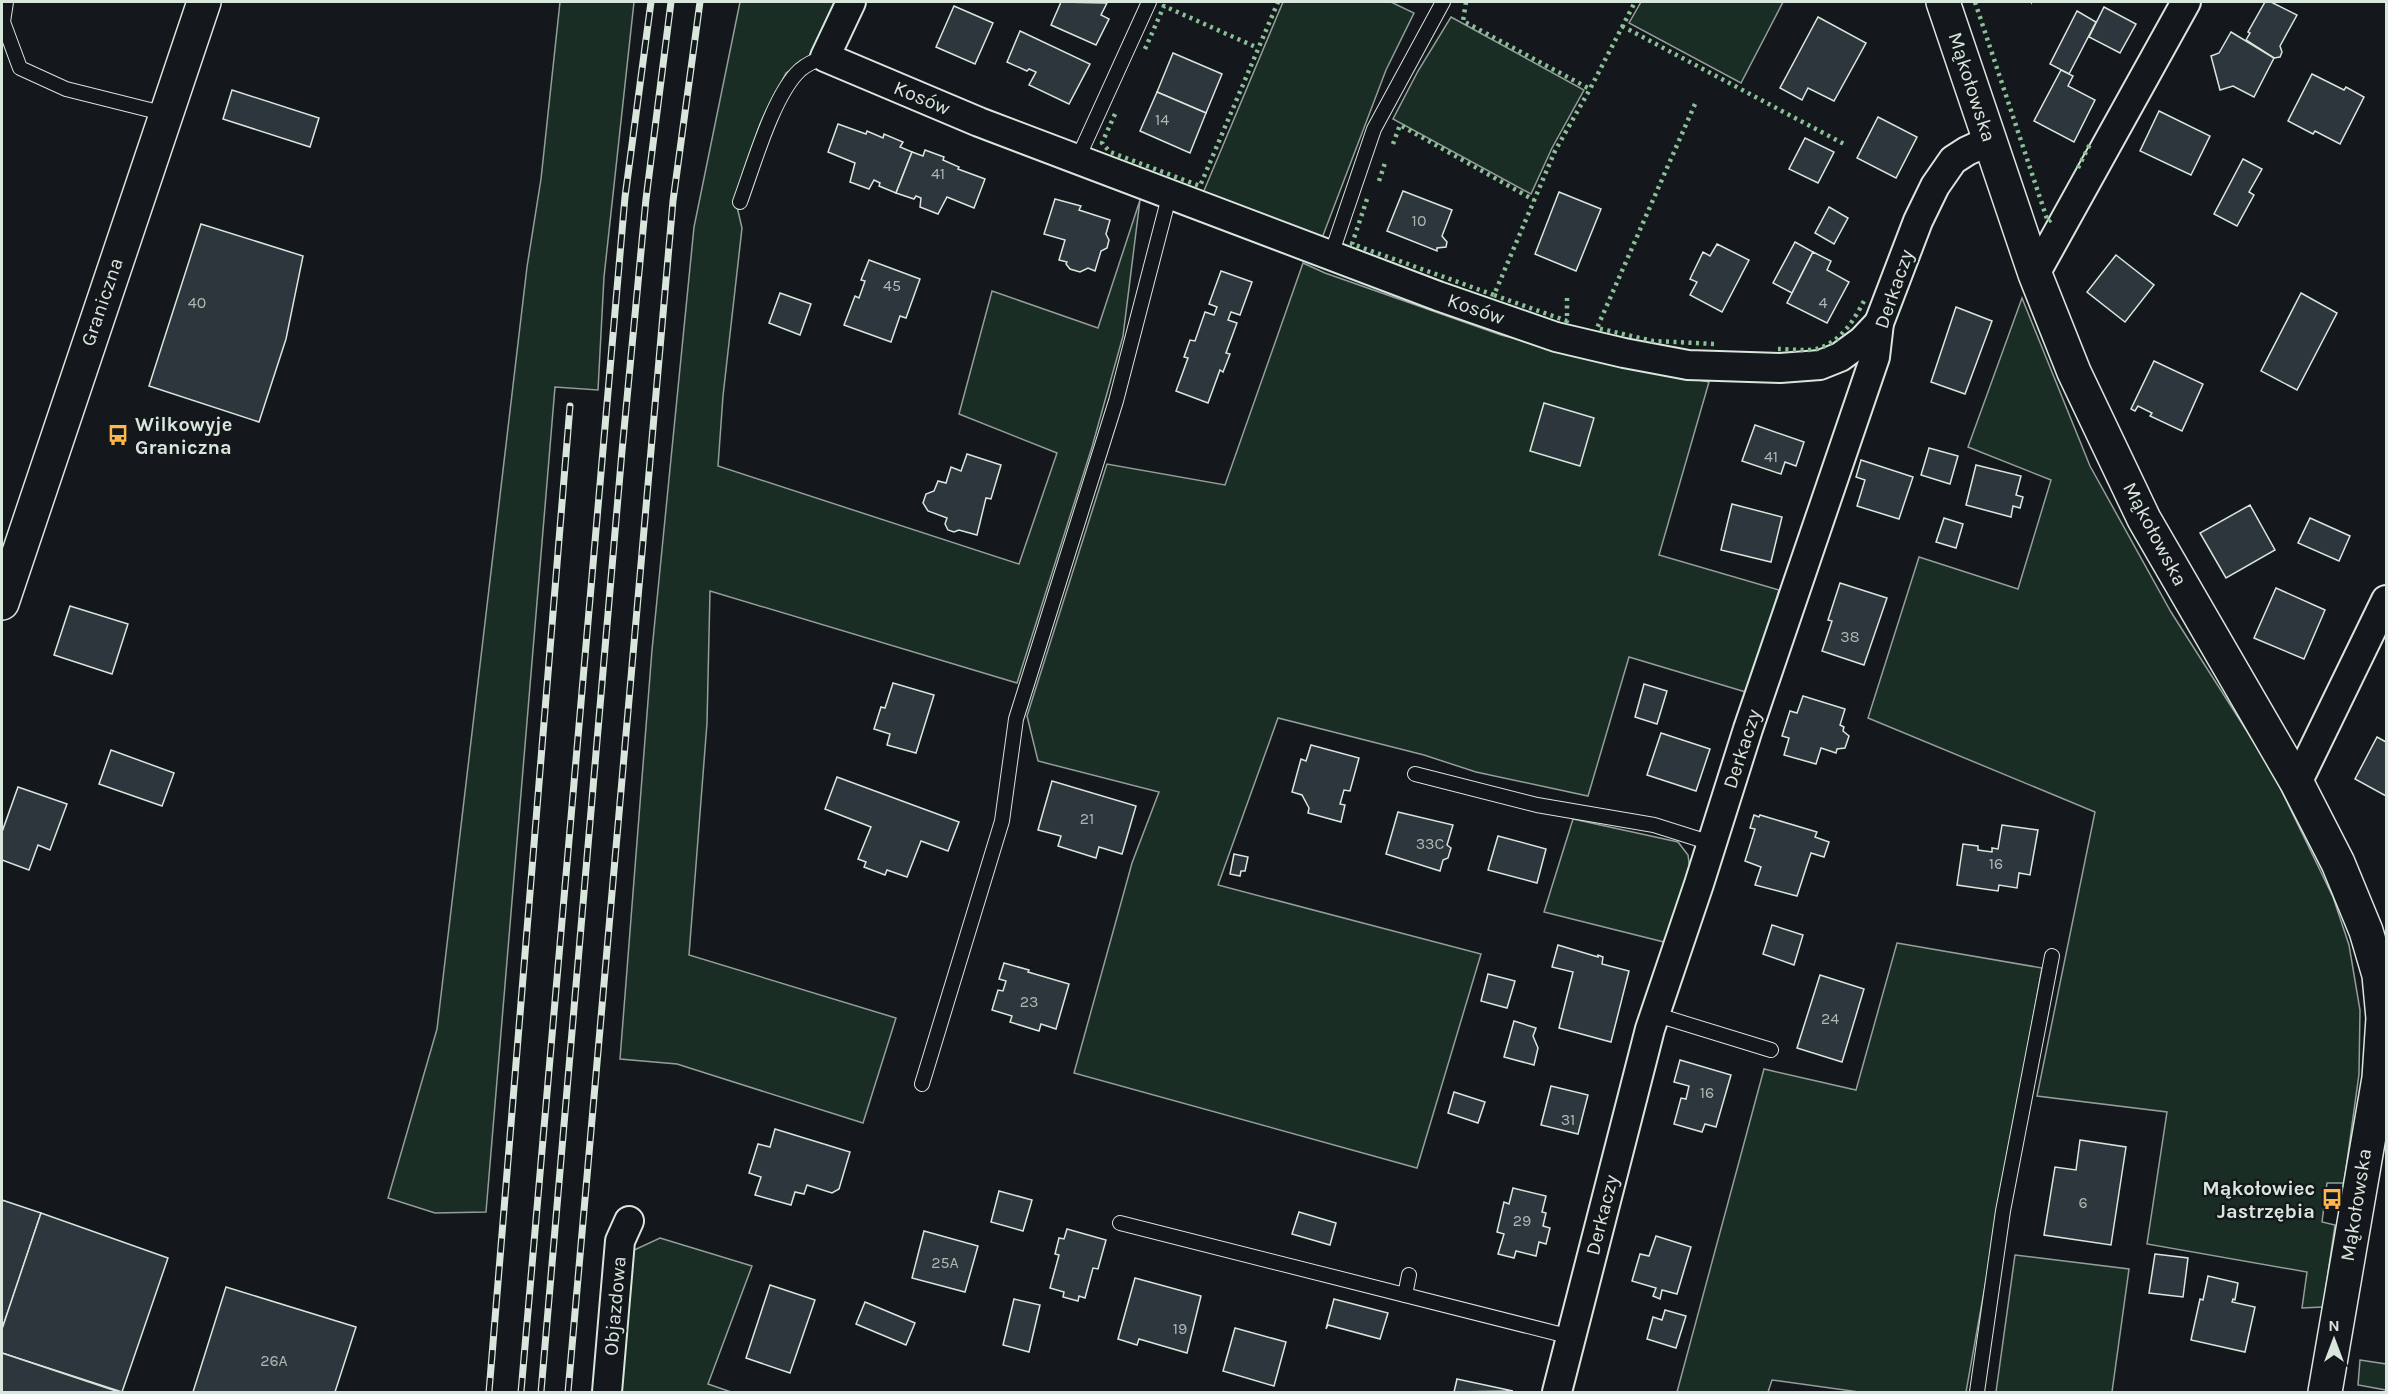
<svg xmlns="http://www.w3.org/2000/svg" width="2388" height="1394" font-family="Karla,sans-serif">
	<style>
		.green { fill: #1a2d24; stroke: #939e99; stroke-width: 1.5 }
		.building { fill: #2c363c; stroke: #d8e6dc; stroke-width: 1.5 }
		.lines { fill: none; stroke-linecap: round; stroke-linejoin: round }
		.lane-casing { stroke: #d8e6dc; stroke-width: 16 }
		.street-casing { stroke: #d8e6dc; stroke-width: 32 }
		.secondary-casing { stroke: #d8e6dc; stroke-width: 36 }
		.lane { stroke: #14181c; stroke-width: 14 }
		.street { stroke: #14181c; stroke-width: 28 }
		.secondary { stroke: #14181c; stroke-width: 33 }
		.rail-casing { stroke: #d8e6dc; stroke-width: 7 }
		.rail { stroke: #14181c; stroke-width: 4.5; stroke-dasharray: 14; stroke-linecap: butt }
		.hedge { stroke: #8ac095; stroke-width: 4.5; stroke-dasharray: 3 4.5; stroke-linecap: butt }
		.labels { text-anchor: middle; dominant-baseline: central; stroke-width: 4.5; stroke-linejoin: round; paint-order: stroke }
		.number-label { font-size: 16px; fill: #adbab4 }
		.street-label { font-size: 20px; fill: #d8e6dc; stroke: #14181c }
		.poi-label { font-size: 20px; font-weight: bold; fill: #d8e6dc; stroke: #14181c; text-anchor: start }
	</style>
	<rect width="100%" height="100%" fill="#14181c"/>
	<g class="green">
		<polygon points="560,2 634,2 604,277 598,390 555,387 486,1212 435,1213 388,1198 437,1029 527,267 541,179"/>
		<polygon points="740,2 840,2 818,51 786,73 760,124 735,198 742,228 723,396 718,466 1019,564 1057,453 959,414 992,291 1098,328 1140,200 1123,336 1092,447 1017,683 710,591 707,723 689,955 896,1018 863,1123 677,1064 620,1059 652,650 694,227"/>
		<polygon points="1283,2 1391,2 1414,13 1386,70 1322,238 1203,193"/>
		<polygon points="1641,2 1783,2 1741,83 1629,23"/>
		<polygon points="1451,17 1584,90 1552,148 1531,194 1393,119 1418,71"/>
		<polygon points="1303,263 1325,273 1501,335 1592,359 1709,382 1659,555 1779,590 1749,693 1629,657 1588,796 1476,772 1424,755 1278,718 1218,885 1481,954 1417,1168 1074,1073 1132,863 1159,792 1038,761 1027,716 1107,464 1225,485"/>
		<polygon points="2022,298 2090,466 2171,612 2271,769 2333,897 2349,945 2360,1010 2359,1074 2344,1183 2327,1183 2322,1222 2335,1225 2323,1307 2302,1308 2307,1272 2147,1244 2167,1112 2037,1096 2095,812 1868,718 1919,557 2018,589 2051,480 1968,447"/>
		<polygon points="1573,819 1678,842 1688,855 1690,870 1668,943 1544,912"/>
		<polygon points="1897,943 2042,968 1966,1392 1859,1392 1772,1380 1768,1392 1677,1392 1764,1069 1856,1090"/>
		<polygon points="660,1238 752,1266 708,1384 731,1392 620,1392 632,1251"/>
		<polygon points="2015,1255 2129,1269 2112,1392 1996,1392"/>
		<polygon points="2360,1360 2386,1364 2386,1390 2358,1385"/>
	</g>
	<g class="building">
		<polygon points="1061,2 1107,3 1101,15 1109,19 1096,45 1051,25"/>
		<polygon points="2265,2 2271,2 2297,15 2280,46 2282,52 2280,57 2274,58 2246,40 2250,33 2248,32"/>
		<polygon points="954,6 993,23 975,64 936,47"/>
		<polygon points="2104,7 2136,24 2120,53 2089,37"/>
		<polygon points="2077,11 2096,22 2069,74 2050,64"/>
		<polygon points="1818,17 1866,43 1834,101 1808,88 1802,100 1780,88"/>
		<polygon points="1020,31 1090,64 1069,104 1029,85 1036,72 1029,69 1027,71 1007,62"/>
		<polygon points="2231,32 2274,58 2254,97 2233,86 2220,90 2211,56 2219,53"/>
		<polygon points="1173,53 1222,74 1206,113 1157,92"/>
		<polygon points="2061,70 2073,76 2068,86 2095,100 2074,142 2034,121"/>
		<polygon points="2312,74 2344,90 2346,87 2364,97 2340,144 2315,131 2313,134 2288,121"/>
		<polygon points="232,90 319,118 310,147 223,119"/>
		<polygon points="1157,92 1206,113 1190,153 1140,131"/>
		<polygon points="2159,111 2210,136 2191,175 2140,151"/>
		<polygon points="1878,117 1917,137 1896,178 1857,158"/>
		<polygon points="838,124 866,134 867,131 883,138 884,134 903,142 900,147 912,152 896,193 879,186 880,183 874,180 869,189 850,182 855,163 828,152"/>
		<polygon points="1805,138 1834,152 1818,183 1789,169"/>
		<polygon points="925,150 944,157 943,160 959,167 958,169 985,179 974,208 947,197 938,214 920,207 921,198 916,196 914,199 896,193 912,152 923,156"/>
		<polygon points="2243,159 2262,169 2249,192 2254,195 2237,226 2214,214"/>
		<polygon points="1403,191 1452,210 1442,236 1447,242 1446,247 1437,248 1437,251 1387,231"/>
		<polygon points="1559,192 1601,209 1576,271 1535,254"/>
		<polygon points="1055,199 1081,206 1079,210 1110,220 1106,234 1109,240 1107,248 1101,251 1095,271 1088,268 1080,272 1070,269 1066,264 1067,262 1059,260 1065,240 1044,234"/>
		<polygon points="1829,207 1848,218 1834,244 1815,233"/>
		<polygon points="201,224 303,256 286,339 259,422 149,386"/>
		<polygon points="1795,242 1813,252 1792,293 1773,283"/>
		<polygon points="1717,244 1749,260 1722,312 1690,295 1697,282 1690,279 1703,252 1710,256"/>
		<polygon points="1813,252 1831,261 1827,270 1849,282 1827,323 1787,303"/>
		<polygon points="2116,255 2154,285 2125,322 2087,292"/>
		<polygon points="869,260 920,279 906,318 900,316 891,342 844,325 855,296 859,298 865,281 861,280"/>
		<polygon points="1221,271 1252,282 1240,315 1231,312 1228,320 1237,323 1226,353 1230,354 1223,372 1220,370 1208,403 1176,391 1188,358 1184,357 1190,340 1195,341 1205,312 1214,315 1217,307 1209,304"/>
		<polygon points="780,293 811,304 800,335 769,323"/>
		<polygon points="2301,293 2337,313 2297,390 2261,371"/>
		<polygon points="1956,307 1992,321 1965,394 1931,382"/>
		<polygon points="2154,361 2203,384 2182,431 2150,416 2152,413 2138,406 2135,411 2131,409"/>
		<polygon points="1544,403 1594,418 1580,466 1530,451"/>
		<polygon points="1755,425 1804,442 1796,466 1785,462 1781,474 1742,461"/>
		<polygon points="1929,448 1958,456 1950,484 1921,475"/>
		<polygon points="967,454 1001,465 991,499 986,498 977,535 959,530 954,532 948,530 945,524 947,518 928,511 923,503 926,494 934,491 938,481 946,483 951,467 961,471"/>
		<polygon points="1861,460 1913,477 1899,519 1857,506 1865,480 1856,477"/>
		<polygon points="1976,465 2021,476 2016,495 2023,497 2020,508 2013,506 2011,517 1966,505"/>
		<polygon points="1732,504 1782,517 1771,562 1721,550"/>
		<polygon points="2250,505 2275,550 2226,578 2200,533"/>
		<polygon points="1944,518 1963,524 1956,548 1936,542"/>
		<polygon points="2310,518 2350,536 2339,561 2298,543"/>
		<polygon points="1840,583 1887,598 1864,665 1822,651 1832,621 1828,620"/>
		<polygon points="2276,588 2325,610 2304,659 2254,638"/>
		<polygon points="70,606 128,624 112,674 54,655"/>
		<polygon points="893,683 934,695 916,753 887,745 890,734 874,729 881,707 885,708"/>
		<polygon points="1644,684 1667,691 1657,724 1635,717"/>
		<polygon points="1803,696 1845,709 1840,725 1844,727 1843,731 1849,736 1845,748 1837,749 1836,753 1821,748 1816,764 1784,755 1789,738 1782,736 1790,711 1797,713"/>
		<polygon points="1661,733 1710,749 1696,791 1647,775"/>
		<polygon points="2377,737 2386,742 2386,796 2355,779"/>
		<polygon points="1311,745 1359,758 1350,791 1344,790 1340,804 1345,805 1341,822 1308,813 1309,808 1302,795 1292,792 1301,759 1306,761"/>
		<polygon points="111,750 174,773 162,806 99,784"/>
		<polygon points="837,777 959,822 948,851 921,841 907,877 887,870 885,875 864,867 866,862 858,859 871,827 825,809"/>
		<polygon points="1052,781 1136,806 1122,854 1099,847 1096,858 1058,846 1061,836 1038,830"/>
		<polygon points="18,787 67,804 50,850 38,845 29,870 2,860 2,832"/>
		<polygon points="1398,812 1453,825 1447,845 1451,848 1448,858 1443,860 1440,871 1386,854"/>
		<polygon points="1754,815 1759,817 1760,815 1817,832 1815,837 1829,842 1824,857 1811,853 1797,896 1755,885 1761,867 1745,861 1755,829 1750,828"/>
		<polygon points="2002,825 2038,830 2030,875 2019,873 2017,888 1999,885 1998,891 1957,885 1963,844 1978,846 1978,850 1992,852 1992,848 1998,849"/>
		<polygon points="1498,836 1546,849 1537,883 1488,870"/>
		<polygon points="1234,854 1248,857 1245,871 1241,871 1240,876 1230,874"/>
		<polygon points="1772,925 1803,935 1794,965 1763,954"/>
		<polygon points="1558,945 1598,957 1598,955 1603,957 1602,964 1629,971 1611,1042 1559,1028 1573,972 1552,967"/>
		<polygon points="1004,963 1029,970 1028,972 1069,984 1056,1029 1041,1024 1039,1031 1010,1022 1012,1016 992,1010 998,990 1003,991 1006,981 999,979"/>
		<polygon points="1488,974 1515,981 1507,1008 1481,1001"/>
		<polygon points="1820,975 1864,989 1842,1062 1797,1048"/>
		<polygon points="1514,1021 1536,1028 1533,1036 1538,1048 1534,1065 1504,1057"/>
		<polygon points="1680,1060 1731,1075 1716,1127 1705,1124 1702,1132 1674,1124 1681,1098 1686,1099 1689,1086 1674,1082"/>
		<polygon points="1551,1086 1588,1095 1578,1134 1541,1125"/>
		<polygon points="1454,1092 1485,1102 1478,1123 1448,1113"/>
		<polygon points="775,1129 850,1152 839,1189 832,1193 807,1185 804,1194 795,1192 791,1205 755,1195 761,1177 749,1173 758,1144 770,1147"/>
		<polygon points="2080,1140 2126,1147 2111,1245 2044,1235 2055,1167 2076,1170"/>
		<polygon points="1513,1188 1546,1196 1542,1212 1546,1213 1543,1226 1550,1228 1546,1244 1539,1242 1536,1256 1516,1251 1514,1258 1498,1254 1504,1234 1497,1232 1504,1202 1509,1204"/>
		<polygon points="999,1191 1032,1200 1023,1231 991,1222"/>
		<polygon points="2,1200 41,1213 2,1329"/>
		<polygon points="1299,1212 1336,1223 1330,1245 1292,1234"/>
		<polygon points="41,1213 168,1258 122,1392 2,1353 2,1329"/>
		<polygon points="1067,1229 1106,1240 1098,1269 1093,1268 1085,1298 1079,1296 1078,1301 1063,1297 1064,1292 1050,1288 1059,1255 1055,1254 1059,1238 1064,1239"/>
		<polygon points="924,1231 978,1246 965,1292 912,1278"/>
		<polygon points="1656,1236 1691,1247 1677,1294 1662,1290 1660,1299 1653,1296 1656,1288 1632,1281 1640,1254 1649,1256"/>
		<polygon points="2155,1254 2188,1258 2183,1297 2149,1293"/>
		<polygon points="2208,1276 2238,1283 2235,1300 2233,1299 2232,1302 2255,1307 2245,1352 2191,1340 2200,1299 2203,1300"/>
		<polygon points="1135,1278 1201,1296 1187,1353 1139,1339 1137,1345 1118,1339"/>
		<polygon points="770,1285 815,1300 790,1373 746,1358"/>
		<polygon points="226,1287 356,1327 335,1392 193,1392"/>
		<polygon points="1014,1299 1040,1305 1029,1352 1003,1345"/>
		<polygon points="1334,1299 1388,1313 1380,1339 1328,1325 1326,1329"/>
		<polygon points="865,1302 915,1323 906,1345 856,1324"/>
		<polygon points="1665,1310 1686,1316 1676,1348 1647,1339 1653,1317 1662,1320"/>
		<polygon points="1235,1328 1286,1342 1274,1386 1223,1371"/>
		<polygon points="2,1353 119,1392 2,1392"/>
		<polygon points="1457,1379 1513,1391 1454,1392"/>
	</g>
	<g class="lines">
		<defs>
			<g id="lane">
				<polyline points="6,2 3,22 20,68 66,89 166,114"/>
				<polyline points="1078,158 1149,2"/>
				<path d="M740,202c13,-35 33,-107 60,-132 7,-6 16,-10 25,-13"/>
				<polyline points="1331,255 1374,129 1443,2"/>
				<polyline points="1415,774 1537,805 1654,825 1711,843"/>
				<polyline points="1654,1014 1771,1050"/>
				<polyline points="922,1084 1002,821 1016,719 1116,401 1170,193"/>
				<polyline points="1120,1223 1571,1337"/>
				<polyline points="1405,1295 1409,1275"/>
				<polyline points="1977,1392 2003,1211 2052,956"/>
			</g>
			<g id="street">
				<polyline points="851,2 825,57 979,122 1438,296 1556,337 1624,353 1688,365 1780,368 1820,365 1840,357 1862,341 1879,323"/>
				<polyline points="2035,274 2186,2"/>
				<polyline points="2297,783 2386,600"/>
				<polyline points="607,1392 620,1241 629,1221"/>
				<polyline points="1557,1392 1650,1029 1699,884 1748,729 1875,357 1879,323 1918,221 1935,186 1953,160 1967,151 1989,141"/>
			</g>
			<g id="secondary">
				<polyline points="1943,2 2035,274 2074,372 2144,519 2297,783 2338,863 2366,931 2379,975 2383,1018 2379,1078 2325,1392"/>
				<polyline points="2,603 204,2"/>
			</g>
		</defs>
		<use href="#lane" class="lane-casing"/>
		<use href="#street" class="street-casing"/>
		<use href="#secondary" class="secondary-casing"/>
		<use href="#lane" class="lane"/>
		<use href="#street" class="street"/>
		<use href="#secondary" class="secondary"/>
		<defs>
			<g id="rail">
				<polyline points="489,1392 570,406"/>
				<polyline points="521,1392 625,197 651,2"/>
				<polyline points="541,1392 622,451 646,199 671,2"/>
				<polyline points="568,1392 673,201 700,2"/>
			</g>
		</defs>
		<use href="#rail" class="rail-casing"/>
		<use href="#rail" class="rail"/>
		<g class="hedge">
			<polyline points="1466,2 1463,21 1590,89 1635,2"/>
			<polyline points="1975,2 2048,222 2053,218"/>
			<polyline points="2031,2 2032,2"/>
			<polyline points="1622,26 1844,144"/>
			<polyline points="1145,49 1164,6 1258,48"/>
			<polyline points="1695,104 1597,328 1653,341 1716,344"/>
			<polyline points="1115,114 1102,143 1110,152 1200,186 1278,2"/>
			<polyline points="1393,144 1400,125 1534,200"/>
			<polyline points="2078,168 2090,144"/>
			<polyline points="1379,181 1385,163"/>
			<polyline points="1367,199 1352,244 1494,295 1555,151 1590,89"/>
			<polyline points="1494,295 1567,321 1567,295"/>
			<path d="M1778,349c12,0 31,3 42,-1 22,-8 34,-28 44,-47"/>
		</g>
	</g>
	<defs>
		<symbol id="bus-bare" viewBox="-9 -9 18 18"><path d="M-5-6H5V4H4V6H2V4H-2V6H-4V4H-5ZM-3.5-4V0h7V-4ZM-3.5 1.2v1.5H-2V1.2ZM2 1.2v1.5H3.5V1.2Z" fill="#ffb74d" stroke="#14181c" stroke-width="2.5" paint-order="stroke"/></symbol>
	</defs>
	<g fill-rule="evenodd">
		<use href="#bus-bare" x="103" y="420" width="30" height="30"/>
		<use href="#bus-bare" x="2317" y="1184" width="30" height="30"/>
	</g>
	<g class="labels">
		<g class="number-label">
			<text x="1162" y="119">14</text>
			<text x="938" y="173">41</text>
			<text x="1419" y="220">10</text>
			<text x="892" y="285">45</text>
			<text x="197" y="302">40</text>
			<text x="1823" y="302">4</text>
			<text x="1771" y="456">41</text>
			<text x="1850" y="636">38</text>
			<text x="1087" y="818">21</text>
			<text x="1430" y="843">33C</text>
			<text x="1996" y="863">16</text>
			<text x="1029" y="1001">23</text>
			<text x="1830" y="1018">24</text>
			<text x="1707" y="1092">16</text>
			<text x="1568" y="1119">31</text>
			<text x="2083" y="1202">6</text>
			<text x="1522" y="1220">29</text>
			<text x="945" y="1262">25A</text>
			<text x="1180" y="1328">19</text>
			<text x="274" y="1360">26A</text>
		</g>
		<g class="street-label">
			<text transform="translate(1972 87) rotate(72)">Mąkołowska</text>
			<text transform="translate(922 98) rotate(23)">Kosów</text>
			<text transform="translate(1894 289) rotate(-71)">Derkaczy</text>
			<text transform="translate(102 302) rotate(-71)">Graniczna</text>
			<text transform="translate(1476 309) rotate(19)">Kosów</text>
			<text transform="translate(2155 534) rotate(62)">Mąkołowska</text>
			<text transform="translate(1742 749) rotate(-72)">Derkaczy</text>
			<text transform="translate(2356 1205) rotate(-81)">Mąkołowska</text>
			<text transform="translate(1602 1215) rotate(-76)">Derkaczy</text>
			<text transform="translate(615 1306) rotate(-85)">Objazdowa</text>
		</g>
		<g class="poi-label">
			<text x="135" y="424">Wilkowyje<tspan x="135" dy="23">Graniczna</tspan></text>
			<text x="2315" y="1188" text-anchor="end">Mąkołowiec<tspan x="2315" dy="23">Jastrzębia</tspan></text>
		</g>
	</g>
	<rect width="2388" height="1394" fill="none" stroke="#d8e6dc" stroke-width="6"/>
	<g transform="translate(2334 1340)" stroke="#14181c" stroke-width="4.5" paint-order="stroke">
	<path d="M0-4.5L10 22L0 15L-10 22Z" fill="#d8e6dc"/>
	<text y="-9" font-size="16" font-weight="bold" text-anchor="middle" fill="#d8e6dc">N</text>
	</g>
</svg>
